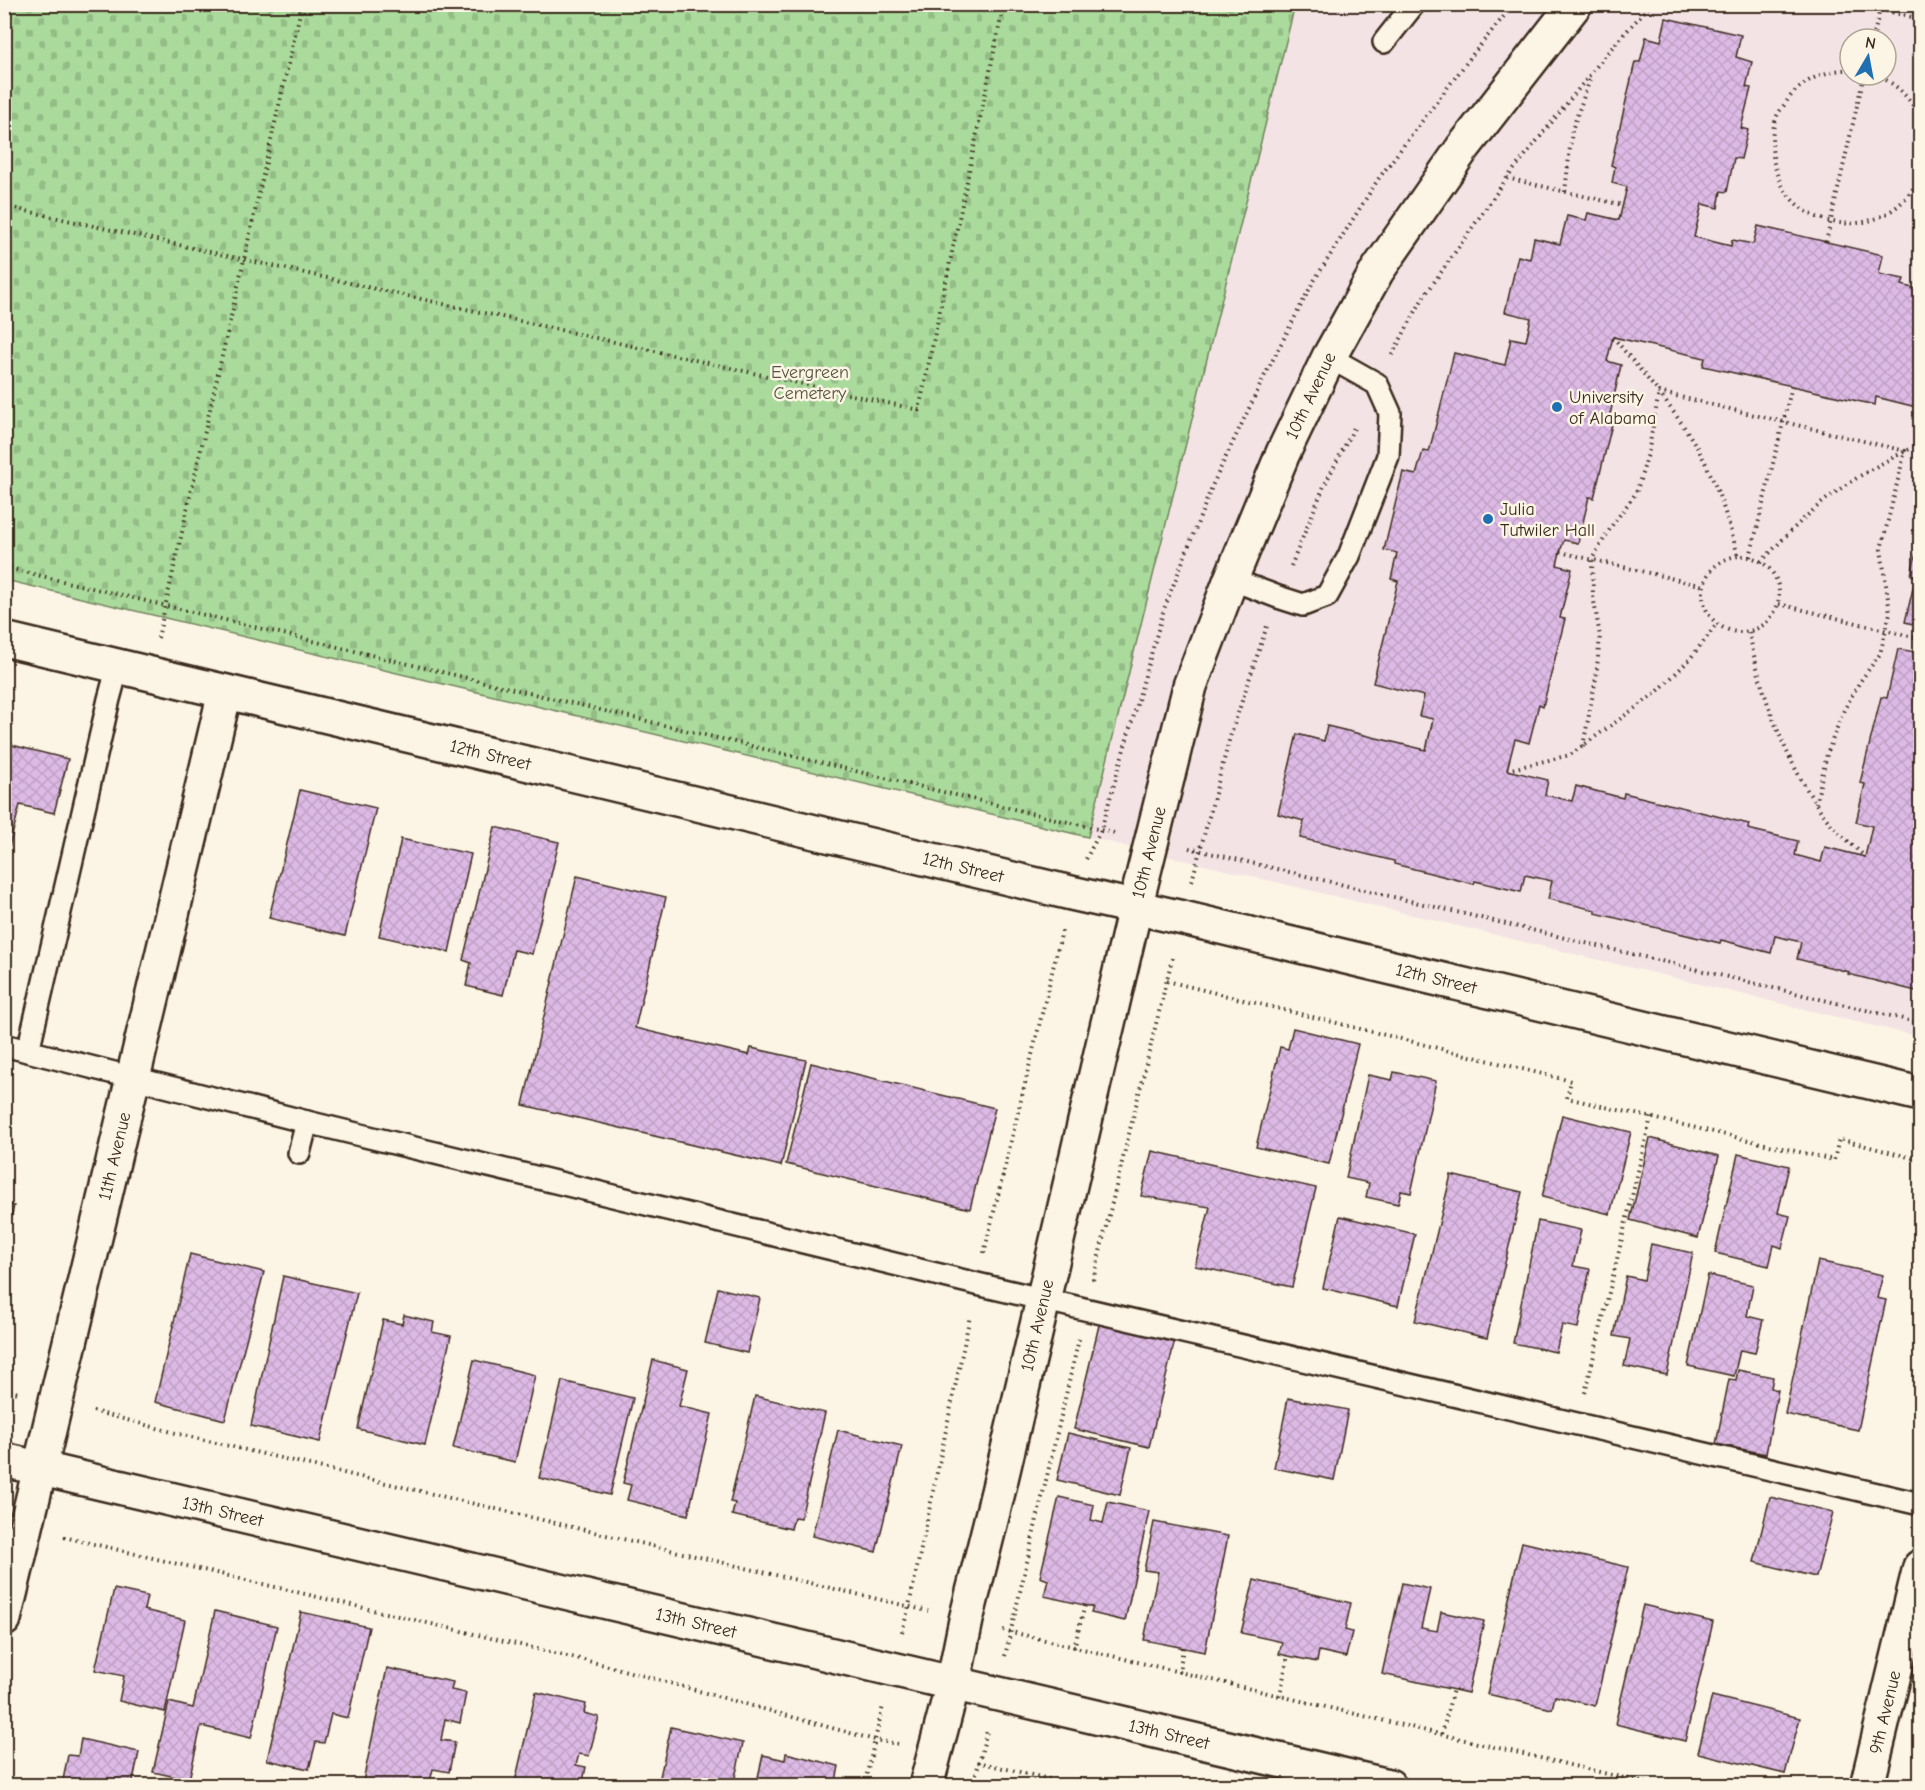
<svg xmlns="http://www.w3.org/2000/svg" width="1925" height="1790" font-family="'Comic Neue',sans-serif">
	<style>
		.built { fill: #f3e3e5; fill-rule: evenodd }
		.cemetery { fill: url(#cemetery-stones); stroke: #72825d; stroke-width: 1.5 }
		.building { fill: url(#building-cross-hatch); stroke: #3b2a1e; stroke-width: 1.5 }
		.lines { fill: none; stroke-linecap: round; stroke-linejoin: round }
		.service-casing { stroke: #3b2a1e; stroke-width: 26 }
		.minor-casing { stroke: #3b2a1e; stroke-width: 38 }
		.secondary-casing { stroke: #3b2a1e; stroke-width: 38 }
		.path { stroke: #3b2a1e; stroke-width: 4; stroke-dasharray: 1.5 4.5; stroke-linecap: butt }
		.service { stroke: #fcf5e5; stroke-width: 21 }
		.minor { stroke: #fcf5e5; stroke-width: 33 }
		.secondary { stroke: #fcf5e5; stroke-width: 33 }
		.poi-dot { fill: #1f6fb2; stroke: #fcf5e5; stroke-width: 2 }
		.labels { text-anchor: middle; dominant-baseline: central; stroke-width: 5; stroke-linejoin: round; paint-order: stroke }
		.park-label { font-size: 18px; fill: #57563e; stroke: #fcf5e5 }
		.street-label { font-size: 18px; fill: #3b2a1e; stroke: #fcf5e5 }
		.poi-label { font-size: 18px; fill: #3b2a1e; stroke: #fcf5e5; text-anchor: start }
	</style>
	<defs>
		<pattern id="cemetery-stones" width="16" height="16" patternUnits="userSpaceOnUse" patternTransform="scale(1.5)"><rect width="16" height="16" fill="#aadb9c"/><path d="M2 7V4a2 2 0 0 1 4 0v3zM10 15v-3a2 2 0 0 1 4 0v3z" fill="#93bc86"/></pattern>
		<pattern id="building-cross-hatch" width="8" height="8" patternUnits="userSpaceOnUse" patternTransform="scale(1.5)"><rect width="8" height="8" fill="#ddbae5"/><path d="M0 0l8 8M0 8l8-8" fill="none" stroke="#bfa0c4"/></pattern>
	</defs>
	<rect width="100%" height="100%" fill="#fcf5e5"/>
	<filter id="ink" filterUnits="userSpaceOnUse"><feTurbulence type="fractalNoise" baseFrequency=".0167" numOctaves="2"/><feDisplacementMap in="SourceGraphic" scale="12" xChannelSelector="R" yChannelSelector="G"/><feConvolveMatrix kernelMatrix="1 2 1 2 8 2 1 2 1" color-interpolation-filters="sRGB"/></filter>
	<g filter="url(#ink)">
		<path class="built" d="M1295,5h625v1032l-832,-200zM1850,39h36v36h-36z"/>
		<polygon class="cemetery" points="5,4 1295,5 1088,837 5,580"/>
		<g class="building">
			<polygon points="1666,18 1741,35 1736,57 1752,62 1746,87 1751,88 1741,128 1748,130 1741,159 1734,158 1727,192 1721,191 1718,208 1702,204 1694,237 1731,246 1732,240 1753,244 1758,226 1883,255 1879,274 1904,279 1902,285 1920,290 1920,408 1876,397 1875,405 1792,386 1703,366 1705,358 1613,337 1607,361 1621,365 1610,415 1614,416 1594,498 1589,497 1578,543 1564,540 1560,552 1557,565 1572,569 1560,618 1565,619 1543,706 1539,704 1529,743 1515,739 1507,770 1548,780 1545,795 1572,801 1576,786 1623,798 1624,793 1749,824 1748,829 1798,841 1795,855 1821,862 1825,847 1865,857 1872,826 1856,822 1865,784 1860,783 1881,697 1887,698 1898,649 1915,652 1920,629 1920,992 1848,974 1849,972 1797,959 1801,942 1775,936 1771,953 1721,940 1720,943 1595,913 1595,910 1548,899 1552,881 1525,875 1521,892 1475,881 1474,884 1394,864 1394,861 1300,838 1304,821 1278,814 1297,734 1324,741 1327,726 1426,750 1433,719 1419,716 1424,696 1373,683 1398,581 1391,579 1397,553 1384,550 1403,472 1416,475 1423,451 1429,452 1454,353 1505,365 1511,338 1526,341 1531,318 1505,312 1518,256 1530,259 1534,238 1560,244 1567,216 1586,220 1588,213 1619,220 1627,187 1612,183 1615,167 1611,165 1635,62 1640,62 1646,37 1661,41"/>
			<polygon points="1920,536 1920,626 1905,622 1916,576 1911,575"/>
			<polygon points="4,743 68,759 54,813 20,805 4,866"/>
			<polygon points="300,790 376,808 345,936 269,918"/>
			<polygon points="495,827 559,842 532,954 514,950 503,995 466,986 471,963 463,960"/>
			<polygon points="401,839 471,854 449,952 379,936"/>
			<polygon points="577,876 666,897 635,1028 749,1055 751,1048 806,1060 781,1166 523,1105"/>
			<polygon points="1293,1028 1358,1044 1329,1164 1256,1147 1280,1047 1288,1049"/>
			<polygon points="811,1063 995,1108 970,1209 786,1164"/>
			<polygon points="1394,1072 1436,1081 1411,1193 1401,1191 1398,1204 1366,1197 1369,1183 1346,1178 1368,1075 1392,1080"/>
			<polygon points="1562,1115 1631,1132 1610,1214 1542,1197"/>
			<polygon points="1650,1138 1719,1156 1698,1238 1630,1220"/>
			<polygon points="1152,1151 1316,1188 1292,1287 1195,1266 1210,1207 1141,1196"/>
			<polygon points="1738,1154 1789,1166 1778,1213 1790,1216 1782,1248 1774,1245 1769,1266 1715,1253"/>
			<polygon points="1451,1175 1522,1192 1487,1338 1415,1321"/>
			<polygon points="4,1203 14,1206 4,1246"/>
			<polygon points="1340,1216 1415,1234 1398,1306 1323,1288"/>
			<polygon points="1538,1221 1581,1230 1573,1266 1590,1269 1578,1328 1562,1325 1556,1352 1513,1343"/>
			<polygon points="1651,1244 1693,1253 1667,1375 1624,1366 1630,1339 1614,1336 1626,1276 1644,1280"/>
			<polygon points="190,1254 264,1272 225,1420 155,1402"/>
			<polygon points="1818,1261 1883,1275 1877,1298 1886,1300 1858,1430 1785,1414"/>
			<polygon points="1708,1275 1753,1285 1747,1316 1763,1320 1755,1353 1740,1350 1734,1376 1688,1366"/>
			<polygon points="283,1276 357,1293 320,1442 251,1426"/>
			<polygon points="718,1288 760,1298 747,1353 705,1343"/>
			<polygon points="404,1315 434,1322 432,1332 451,1336 425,1445 358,1429 383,1320 402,1324"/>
			<polygon points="1100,1321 1175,1340 1149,1447 1074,1429"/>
			<polygon points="474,1360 535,1375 515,1462 453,1448"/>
			<polygon points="653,1360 688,1369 679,1406 712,1414 688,1515 627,1500 631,1485 623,1483"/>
			<polygon points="1738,1370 1773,1377 1771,1388 1778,1390 1766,1454 1716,1444 1729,1379 1736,1380"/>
			<polygon points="562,1381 633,1398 610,1495 539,1478"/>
			<polygon points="755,1396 825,1413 801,1518 794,1517 791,1529 732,1515 735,1503 730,1502"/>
			<polygon points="1288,1398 1348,1410 1334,1480 1274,1468"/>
			<polygon points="838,1430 902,1446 876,1552 812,1536"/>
			<polygon points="1068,1433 1131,1448 1120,1495 1057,1480"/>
			<polygon points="1059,1497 1094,1505 1091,1520 1103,1523 1108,1502 1149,1511 1125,1621 1091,1613 1093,1607 1044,1596 1048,1580 1040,1577"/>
			<polygon points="1770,1497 1833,1512 1816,1577 1754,1562"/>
			<polygon points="1154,1522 1228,1536 1205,1652 1144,1640 1158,1572 1144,1570"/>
			<polygon points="1522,1542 1628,1567 1595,1706 1555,1696 1552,1709 1487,1694"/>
			<polygon points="1254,1580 1351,1603 1345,1630 1352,1632 1346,1657 1319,1651 1317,1662 1279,1654 1282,1642 1241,1633"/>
			<polygon points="1402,1583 1430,1589 1421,1628 1437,1631 1441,1612 1484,1621 1468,1693 1382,1674"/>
			<polygon points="114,1589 147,1596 144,1610 185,1620 165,1712 119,1701 124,1676 95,1670"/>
			<polygon points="1643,1605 1713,1622 1685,1741 1615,1724"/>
			<polygon points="215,1611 277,1626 251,1738 201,1726 189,1780 153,1772 169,1702 193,1708"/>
			<polygon points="301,1612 369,1627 348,1718 331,1714 324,1743 316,1742 309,1769 267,1760"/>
			<polygon points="387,1668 453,1682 451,1690 466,1693 460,1723 445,1719 441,1740 455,1742 449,1772 433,1769 429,1786 362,1786"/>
			<polygon points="536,1692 586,1704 584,1713 599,1717 589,1756 579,1754 576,1765 586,1767 582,1786 514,1786"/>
			<polygon points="1712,1696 1800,1718 1785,1774 1698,1753"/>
			<polygon points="671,1727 743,1743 733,1786 658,1786"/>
			<polygon points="81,1739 139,1752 132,1786 54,1786 54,1783 62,1785 68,1755 78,1756"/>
			<polygon points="786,1753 839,1766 835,1786 756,1786 763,1755 785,1760"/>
		</g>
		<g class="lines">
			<defs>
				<g id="service">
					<polyline points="1384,42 1414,4"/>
					<polyline points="1231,579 1278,597 1303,605 1327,596 1349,556 1388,456 1390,413 1377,384 1329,357"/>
					<polyline points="4,1045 307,1122 977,1284 1920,1504"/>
					<polyline points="28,1051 109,699 118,666"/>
					<polyline points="299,1153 307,1122"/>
				</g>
				<g id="minor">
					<path id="s1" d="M4,639l1067,254 112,25 737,176"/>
					<path id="s2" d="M4,1460l1385,326"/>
					<path id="s3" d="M4,1619l221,-927"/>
					<path id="s4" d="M1867,1786l53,-219"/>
				</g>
				<g id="secondary">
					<path id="s5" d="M926,1786l27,-102 13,-64 32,-128 137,-584 55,-222 41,-107 52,-126 46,-96 48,-86 85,-122 113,-145"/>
				</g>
			</defs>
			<use href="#service" class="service-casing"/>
			<use href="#minor" class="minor-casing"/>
			<use href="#secondary" class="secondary-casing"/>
			<g class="path">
				<polyline points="1857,4 1920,19"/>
				<polyline points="1873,39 1881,4"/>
				<path d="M1850,70c-23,-1 -50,11 -63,31 -3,5 -8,10 -10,15 -5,12 -6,27 -4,40 9,80 117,92 147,19"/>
				<path d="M1875,75c22,8 33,22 45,41"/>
				<polyline points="1507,178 1622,205"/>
				<polyline points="1565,192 1572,130 1590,79"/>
				<polyline points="4,206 919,410 1004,4"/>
				<polyline points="1826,242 1864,75"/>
				<path d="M1613,337c31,38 68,79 91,123 15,31 25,63 34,96"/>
				<polyline points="1392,355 1423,298 1507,178 1609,51 1651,4"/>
				<polyline points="1560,552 1704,586"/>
				<circle cx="1741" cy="594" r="38"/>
				<polyline points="1750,557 1792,386"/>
				<path d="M1761,562c24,-25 47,-50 75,-70 26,-19 55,-34 84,-48"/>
				<polyline points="1291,566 1324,486 1355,426"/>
				<polyline points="4,567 1114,833"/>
				<polyline points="1779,604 1918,638"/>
				<path d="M1749,632c12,63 36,129 74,182 11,16 28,29 42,43"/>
				<polyline points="158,638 302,4"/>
				<polyline points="1583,746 1596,678 1600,636 1593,596 1592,559 1613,524 1636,493 1648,454 1659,392 1905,451 1881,549 1890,613 1880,654 1859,683 1843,712 1827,754 1816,803"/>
				<polyline points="1507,770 1570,755 1656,693 1689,660 1717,624"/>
				<polyline points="1189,848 1920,1023"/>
				<polyline points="1086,859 1101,830 1164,609 1213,484 1264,377 1312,284 1379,178 1473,54 1514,4"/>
				<polyline points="1192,881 1230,737 1267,626"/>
				<polyline points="1167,981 1571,1081 1567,1098 1834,1160 1839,1139 1920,1160"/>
				<polyline points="984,1253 1062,931"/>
				<polyline points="1093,1280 1173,955"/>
				<polyline points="4,1389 18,1393"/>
				<polyline points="1585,1393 1651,1117"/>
				<polyline points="93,1411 187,1436 928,1611"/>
				<polyline points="64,1537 605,1665 875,1740 898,1744"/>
				<polyline points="1003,1630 1658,1786"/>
				<polyline points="902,1632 909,1606 970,1316"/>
				<polyline points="1074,1648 1085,1605"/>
				<polyline points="1005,1656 1079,1339"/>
				<polyline points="1179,1673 1183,1648"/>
				<polyline points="1280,1696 1288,1655"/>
				<polyline points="1442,1734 1453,1689"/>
				<polyline points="978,1762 1078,1786"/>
				<polyline points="864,1786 883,1706"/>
				<polyline points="973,1786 987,1731"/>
			</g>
			<use href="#service" class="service"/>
			<use href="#minor" class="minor"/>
			<use href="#secondary" class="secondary"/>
		</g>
	</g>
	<g class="poi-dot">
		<circle cx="1557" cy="407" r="6"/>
		<circle cx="1488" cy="519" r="6"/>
	</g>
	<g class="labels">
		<g class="park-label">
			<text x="810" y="372">Evergreen<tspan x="810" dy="21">Cemetery</tspan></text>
		</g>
		<g class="street-label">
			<text stroke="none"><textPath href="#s5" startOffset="1446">10th Avenue</textPath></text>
			<text stroke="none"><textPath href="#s1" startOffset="500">12th Street</textPath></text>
			<text stroke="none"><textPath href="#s5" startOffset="960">10th Avenue</textPath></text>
			<text stroke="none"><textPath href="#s1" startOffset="986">12th Street</textPath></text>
			<text stroke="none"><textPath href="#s1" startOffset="1472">12th Street</textPath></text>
			<text stroke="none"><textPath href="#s3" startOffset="476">11th Avenue</textPath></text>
			<text stroke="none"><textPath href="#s5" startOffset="474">10th Avenue</textPath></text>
			<text stroke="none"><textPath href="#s2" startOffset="225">13th Street</textPath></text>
			<text stroke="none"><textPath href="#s2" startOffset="711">13th Street</textPath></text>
			<text stroke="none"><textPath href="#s4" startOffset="76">9th Avenue</textPath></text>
			<text stroke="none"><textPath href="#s2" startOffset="1197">13th Street</textPath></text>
		</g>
		<g class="poi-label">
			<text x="1569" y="397">University<tspan x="1569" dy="21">of Alabama</tspan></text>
			<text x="1500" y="509">Julia<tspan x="1500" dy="21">Tutwiler Hall</tspan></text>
		</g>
	</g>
	<rect width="1925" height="1790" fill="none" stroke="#fcf5e5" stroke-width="24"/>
	<rect x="12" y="12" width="1901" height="1766" fill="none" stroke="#3b2a1e" stroke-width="2" filter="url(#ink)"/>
	<g transform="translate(1868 57) rotate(10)"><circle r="28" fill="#fcf5e5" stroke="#afa495" stroke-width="1.5"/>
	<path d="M0-4.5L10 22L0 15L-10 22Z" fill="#1f6fb2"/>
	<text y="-9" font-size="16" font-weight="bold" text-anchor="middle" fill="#3b2a1e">N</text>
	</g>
</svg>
